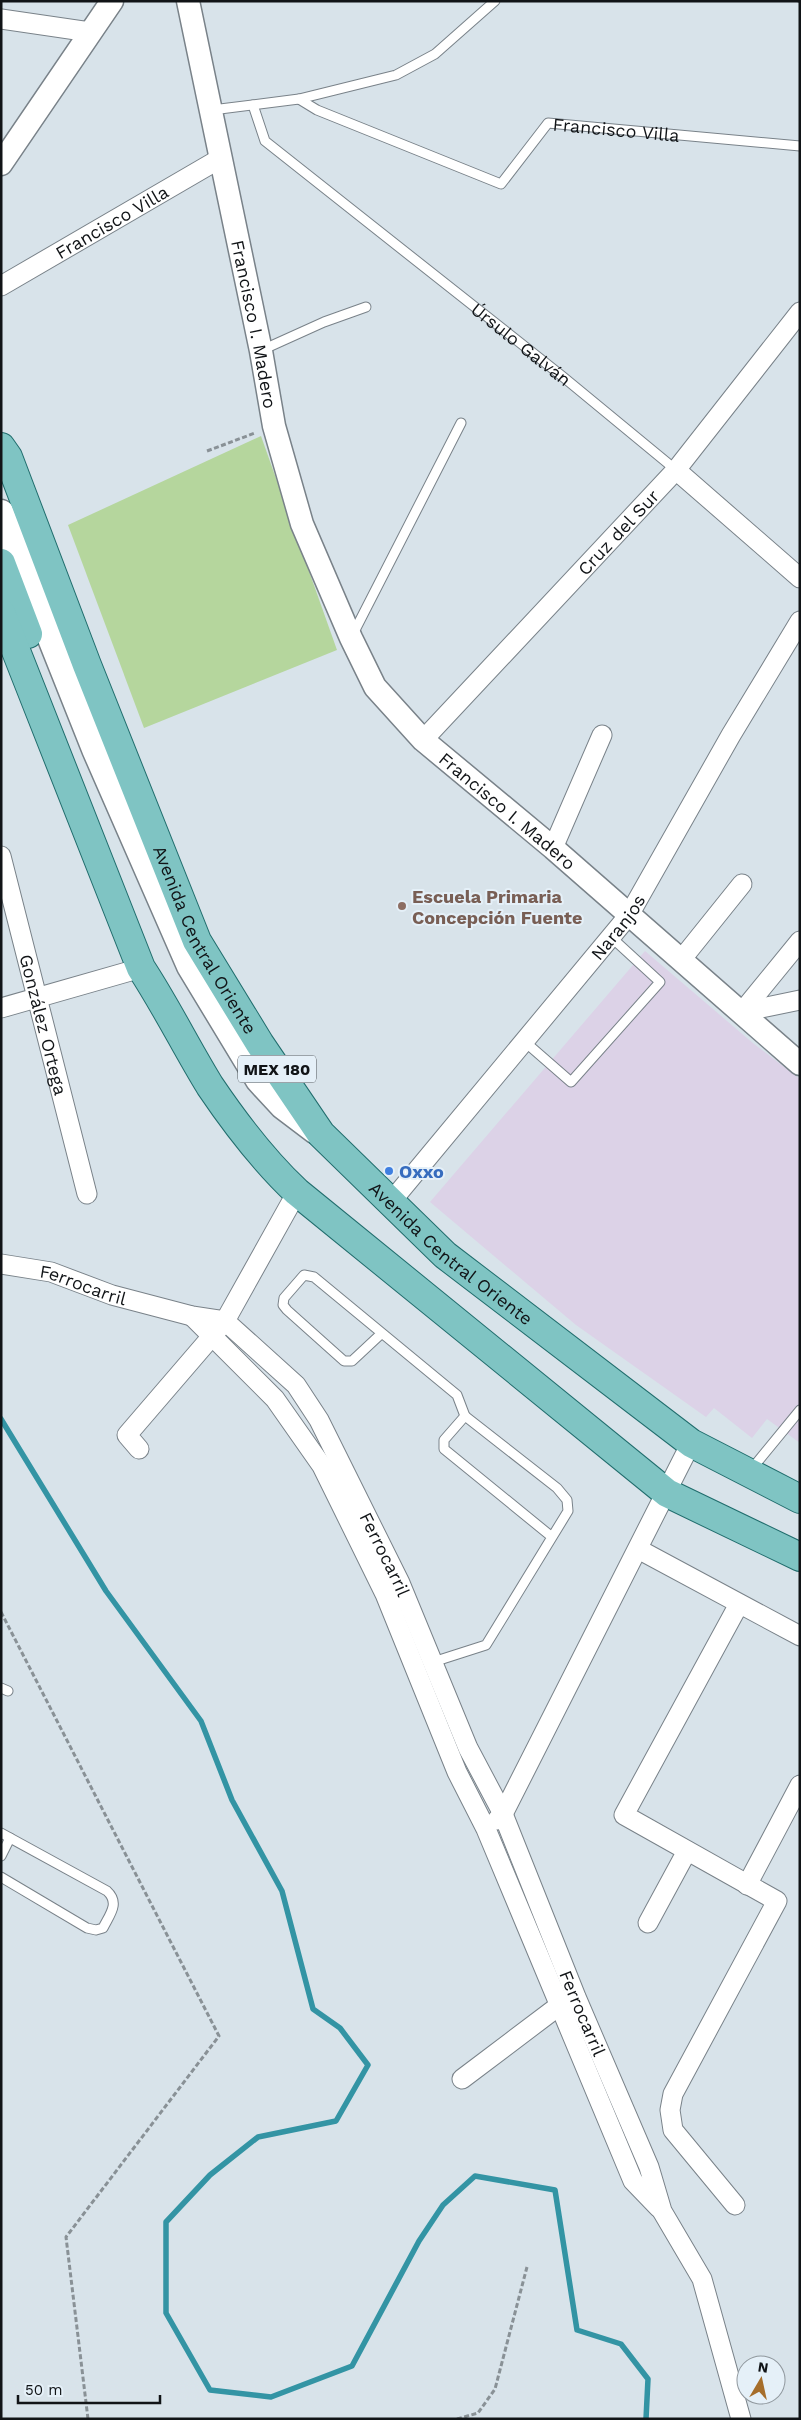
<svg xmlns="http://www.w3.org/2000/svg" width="801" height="2420" font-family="'Work Sans',sans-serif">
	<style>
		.medical { fill: #dcd2e7 }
		.green { fill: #b5d69d }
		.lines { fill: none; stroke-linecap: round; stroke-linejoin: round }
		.stream { stroke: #3394a4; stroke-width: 5.5 }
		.service-casing { stroke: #798289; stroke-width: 11 }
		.minor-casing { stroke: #798289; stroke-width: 21 }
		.tertiary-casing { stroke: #798289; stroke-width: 25 }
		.secondary-casing { stroke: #798289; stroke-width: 29 }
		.primary-casing { stroke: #216d6d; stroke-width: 30 }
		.path { stroke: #899196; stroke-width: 3; stroke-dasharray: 5 2.5; stroke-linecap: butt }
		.service { stroke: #fff; stroke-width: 9 }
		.minor { stroke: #fff; stroke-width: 19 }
		.tertiary { stroke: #fff; stroke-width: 22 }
		.secondary { stroke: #fff; stroke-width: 26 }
		.primary { stroke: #7fc4c3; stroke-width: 28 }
		.education-dot { fill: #8d6e63; stroke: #e5f0f8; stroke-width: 2 }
		.shop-dot { fill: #3f7fe0; stroke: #e5f0f8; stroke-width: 2 }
		.labels { text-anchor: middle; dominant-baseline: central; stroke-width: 4; stroke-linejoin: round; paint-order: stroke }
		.shield { fill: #e5f0f8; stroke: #51565a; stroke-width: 1 }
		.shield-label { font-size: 16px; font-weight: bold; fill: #111417 }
		.street-label { font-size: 18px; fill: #111417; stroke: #e5f0f8 }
		.education-label { font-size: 18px; font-weight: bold; fill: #785e54; stroke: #e5f0f8; text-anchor: start }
		.shop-label { font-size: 18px; font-weight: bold; fill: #366cbe; stroke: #e5f0f8; text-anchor: start }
	</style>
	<rect width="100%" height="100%" fill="#d8e3ea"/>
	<polygon class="medical" points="645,951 754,1044 800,1079 800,1443 767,1419 752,1438 714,1408 706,1417 576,1325 430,1202"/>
	<polygon class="green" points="261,436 337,650 144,728 68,525"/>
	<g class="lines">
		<polyline class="stream" points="1,1419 106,1591 201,1721 232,1800 282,1891 313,2009 340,2028 368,2065 336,2121 258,2137 210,2175 166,2222 166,2313 210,2390 271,2397 352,2366 419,2241 443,2205 475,2176 555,2190 577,2330 621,2344 648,2379 646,2419"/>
		<defs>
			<g id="service">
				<path id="s1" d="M299,99l18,11 184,74 47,-61 252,23"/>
				<path id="s2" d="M253,105l12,36 297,235 114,94"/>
				<polyline points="212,110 299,99 396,75 435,54 495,1"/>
				<polyline points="262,350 324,322 366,307"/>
				<polyline points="353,634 461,423"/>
				<polyline points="524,1041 571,1082 660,982 611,937"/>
				<polyline points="382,1333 352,1361 344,1361 287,1310 283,1305 284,1298 304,1275 314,1277 457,1395 465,1416"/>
				<polyline points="750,1471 800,1410"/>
				<polyline points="433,1662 486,1645 568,1511 567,1500 557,1488 465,1416 444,1440 444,1449 552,1537"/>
				<polyline points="1,1688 8,1691"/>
				<path d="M1,1833l106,58c13,12 3,23 -4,37l-7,2 -9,-2 -86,-51"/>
				<polyline points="1,1856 10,1838"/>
			</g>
			<g id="minor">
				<polyline points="1,19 90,32"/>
				<path id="s3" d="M1,286l220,-128"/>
				<polyline points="676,470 800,578"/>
				<path id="s4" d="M423,740l253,-270 124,-158"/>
				<polyline points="553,848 602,735"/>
				<path id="s5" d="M1,856l86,338"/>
				<polyline points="681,960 742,884"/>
				<polyline points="1,1008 141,968"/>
				<polyline points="742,1012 800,941"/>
				<polyline points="742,1012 800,1000"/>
				<path id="s6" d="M390,1203l239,-288 102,-180 69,-114"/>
				<path id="s7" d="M1,1264l50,8 61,23 80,21 33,5 71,64 23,35 81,163 68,165 35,66 73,183 73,170 13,44 40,68 39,140"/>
				<polyline points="192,1316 275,1399 322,1466 385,1594 457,1772 486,1829 633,2181 659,2208"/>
				<polyline points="139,1449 127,1435 225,1321 297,1192"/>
				<polyline points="638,1549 800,1636"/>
				<polyline points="497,1820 503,1814 691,1443"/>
				<polyline points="747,1885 800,1785"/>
				<polyline points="648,1923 687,1851"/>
				<polyline points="462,2079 560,2005"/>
				<polyline points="735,2205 673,2130 670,2110 673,2094 777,1901 624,1815 739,1604"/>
			</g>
			<g id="tertiary">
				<path id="s8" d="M188,1l73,350 13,75 28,98 49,114 24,49 48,53 130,108 247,216"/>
				<polyline points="1,164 112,1"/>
			</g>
			<polyline id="secondary" points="1,513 95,749 190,966 259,1080 283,1106 316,1131"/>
			<g id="primary">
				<path id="s9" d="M1,447l7,10 79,208 110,276 63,103 61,90 124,121 246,188 109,56"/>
				<polyline points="1,563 28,634"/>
				<path d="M1,613l140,355c25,38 45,79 69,118 25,37 54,75 87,106l370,301 133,64"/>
			</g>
		</defs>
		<use href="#service" class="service-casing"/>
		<use href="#minor" class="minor-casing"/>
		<use href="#tertiary" class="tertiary-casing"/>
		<use href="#secondary" class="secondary-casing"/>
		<use href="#primary" class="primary-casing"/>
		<g class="path">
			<polyline points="798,1 800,2"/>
			<polyline points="207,451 255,433"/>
			<polyline points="1,1612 219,2036 66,2237 88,2419"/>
			<polyline points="457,2419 478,2413 495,2389 527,2267"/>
		</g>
		<use href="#service" class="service"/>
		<use href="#minor" class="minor"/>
		<use href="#tertiary" class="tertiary"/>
		<use href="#secondary" class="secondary"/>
		<use href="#primary" class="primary"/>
	</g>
	<circle class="education-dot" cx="402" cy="906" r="5"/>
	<circle class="shop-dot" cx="389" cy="1171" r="5"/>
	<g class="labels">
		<rect class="shield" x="238" y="1055.5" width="78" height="27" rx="4"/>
		<g class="shield-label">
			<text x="277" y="1069">MEX 180</text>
		</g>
		<g class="street-label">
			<text stroke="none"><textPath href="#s1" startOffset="365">Francisco Villa</textPath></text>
			<text stroke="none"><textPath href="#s3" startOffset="128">Francisco Villa</textPath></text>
			<text stroke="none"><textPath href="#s8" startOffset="330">Francisco I. Madero</textPath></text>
			<text stroke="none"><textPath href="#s2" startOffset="365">Úrsulo Galván</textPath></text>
			<text stroke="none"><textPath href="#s4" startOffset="285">Cruz del Sur</textPath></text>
			<text stroke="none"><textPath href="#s8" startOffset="896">Francisco I. Madero</textPath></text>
			<text stroke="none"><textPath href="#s6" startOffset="358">Naranjos</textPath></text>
			<text stroke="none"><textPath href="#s9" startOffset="534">Avenida Central Oriente</textPath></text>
			<text stroke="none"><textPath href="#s5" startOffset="174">González Ortega</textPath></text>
			<text stroke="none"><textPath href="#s9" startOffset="938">Avenida Central Oriente</textPath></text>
			<text stroke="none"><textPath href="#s7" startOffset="85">Ferrocarril</textPath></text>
			<text stroke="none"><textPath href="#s7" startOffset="519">Ferrocarril</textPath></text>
			<text stroke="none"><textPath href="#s7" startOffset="1019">Ferrocarril</textPath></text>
		</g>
		<g class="education-label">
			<text x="412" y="896">Escuela Primaria<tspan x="412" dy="21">Concepción Fuente</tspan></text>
		</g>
		<g class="shop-label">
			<text x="399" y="1171">Oxxo</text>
		</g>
	</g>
	<rect width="801" height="2420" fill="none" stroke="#111417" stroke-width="5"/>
	<g transform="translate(761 2380) rotate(9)"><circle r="24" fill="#e5f0f8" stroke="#90989e"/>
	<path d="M0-4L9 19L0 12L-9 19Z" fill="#a66e2b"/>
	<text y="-8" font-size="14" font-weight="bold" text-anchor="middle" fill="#111417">N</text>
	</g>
	<path d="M18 2395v8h142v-8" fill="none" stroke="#111417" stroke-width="2.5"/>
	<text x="25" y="2395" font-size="15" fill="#111417" stroke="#e5f0f8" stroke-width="4" paint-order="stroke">50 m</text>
</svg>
